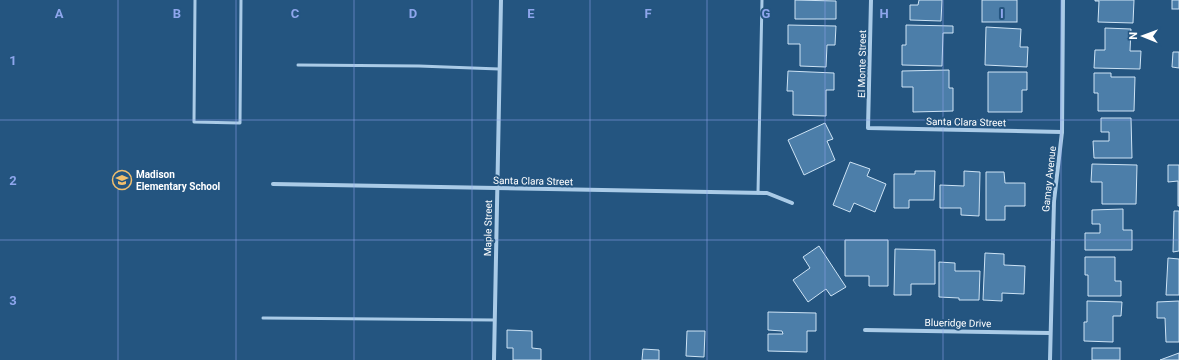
<svg xmlns="http://www.w3.org/2000/svg" width="1179" height="360" font-family="Roboto,sans-serif">
	<style>
		.building { fill: #4c7ea9; stroke: #cde3f5 }
		.lines { fill: none; stroke-linecap: round; stroke-linejoin: round }
		.lane { stroke: #aacbe7; stroke-width: 3 }
		.street { stroke: #aacbe7; stroke-width: 4 }
		.grid { fill: none; stroke: #8ea6ec; stroke-width: 1; stroke-opacity: 0.55 }
		.labels { text-anchor: middle; dominant-baseline: central; stroke-width: 4; stroke-linejoin: round; paint-order: stroke }
		.street-label { font-size: 10px; fill: #fff; stroke: #245580 }
		.poi-label { font-size: 10px; font-weight: bold; fill: #fff; stroke: #245580; text-anchor: start }
		.grid-label { font-size: 13px; text-anchor: middle; font-weight: bold; fill: #8ea6ec; stroke: #245580; stroke-width: 4; stroke-linejoin: round; paint-order: stroke }
	</style>
	<rect width="100%" height="100%" fill="#245580"/>
	<g class="building">
		<polygon points="795,0 836,1 836,19 795,19"/>
		<polygon points="919,0 942,0 941,21 910,20 910,5 918,5"/>
		<rect x="982" y="0" width="35" height="22"/>
		<polygon points="1095,0 1134,0 1133,23 1098,22 1099,1 1095,1"/>
		<rect x="1172" y="0" width="7" height="9"/>
		<polygon points="788,25 836,26 835,45 827,45 826,67 800,66 800,44 788,44"/>
		<polygon points="906,25 953,26 953,33 943,33 942,66 902,65 902,45 906,45"/>
		<polygon points="986,27 1021,29 1020,47 1028,47 1027,67 985,65"/>
		<polygon points="1105,28 1131,29 1130,51 1141,51 1140,69 1094,68 1095,50 1105,50"/>
		<polygon points="1173,52 1179,52 1179,68 1172,67"/>
		<polygon points="949,70 949,88 953,88 953,111 913,112 913,87 902,87 902,71"/>
		<polygon points="788,71 834,73 834,90 826,90 826,116 793,115 793,91 787,91"/>
		<polygon points="988,72 1027,72 1027,90 1022,90 1022,112 988,112"/>
		<polygon points="1094,73 1111,73 1111,77 1135,77 1134,111 1098,111 1098,93 1094,93"/>
		<polygon points="1101,118 1131,118 1132,158 1094,158 1093,141 1109,141 1109,132 1101,132"/>
		<polygon points="825,123 833,139 827,141 835,160 804,175 788,140"/>
		<polygon points="850,162 870,169 867,176 886,184 875,212 854,203 850,212 833,205"/>
		<polygon points="1092,164 1137,165 1136,204 1102,204 1102,182 1091,182"/>
		<polygon points="1168,165 1179,165 1179,206 1178,206 1178,181 1168,182"/>
		<polygon points="915,171 935,171 934,200 909,200 909,208 894,208 894,174 915,174"/>
		<polygon points="964,171 980,172 979,216 961,215 961,208 940,208 940,185 964,186"/>
		<polygon points="986,172 1004,172 1005,183 1025,183 1025,206 1005,206 1005,220 986,220"/>
		<polygon points="1123,209 1123,230 1132,230 1132,250 1085,250 1085,233 1100,233 1100,224 1092,224 1092,210"/>
		<polygon points="1174,211 1179,211 1179,251 1173,252"/>
		<polygon points="845,240 888,240 888,286 869,286 869,276 845,276"/>
		<polygon points="819,246 846,287 831,296 826,289 808,302 793,280 810,268 803,257"/>
		<polygon points="895,249 935,250 935,284 911,284 911,295 894,295"/>
		<polygon points="985,253 1004,254 1004,265 1025,266 1024,294 1002,293 1002,301 983,300"/>
		<polygon points="1085,257 1115,257 1115,281 1121,281 1121,296 1088,296 1088,275 1085,275"/>
		<polygon points="1168,258 1179,259 1179,295 1166,295"/>
		<polygon points="939,262 955,263 955,271 980,271 979,300 959,300 959,298 939,297"/>
		<polygon points="1087,301 1122,302 1121,316 1113,316 1113,342 1084,341 1084,322 1087,322"/>
		<polygon points="1179,301 1179,342 1166,342 1165,318 1157,318 1157,302"/>
		<polygon points="768,312 816,313 816,331 807,331 807,352 768,351 768,334 783,334 782,331 768,330"/>
		<polygon points="507,330 532,331 532,348 541,349 541,360 513,360 513,348 507,348"/>
		<polygon points="687,331 705,331 704,357 686,356"/>
		<rect x="1092" y="348" width="28" height="12"/>
		<polygon points="643,349 659,350 659,360 642,360"/>
		<polygon points="1179,353 1179,360 1160,360"/>
	</g>
	<g class="lines">
		<g class="lane">
			<polyline points="195,0 194,122 240,123 241,0"/>
			<polyline points="298,65 419,66 499,69"/>
			<polyline points="758,193 762,0"/>
			<polyline points="263,318 494,320"/>
		</g>
		<g class="street">
			<polyline points="871,0 868,128 1062,132"/>
			<polyline points="273,184 767,193 792,203"/>
			<polyline points="865,330 1050,333"/>
			<polyline points="494,360 501,0"/>
			<polyline points="1050,360 1054,201 1062,132 1063,0"/>
		</g>
	</g>
	<path class="grid" d="M118,0v360M236,0v360M354,0v360M472,0v360M590,0v360M707,0v360M825,0v360M943,0v360M1061,0v360M0,120h1179M0,240h1179"/>
	<defs>
		<symbol id="school-ring" viewBox="-11 -11 22 22"><circle r="9.5" fill="#245580" stroke="#f1bf6d" stroke-width="1.5"/><path d="M0-5L7-2L0 1L-7-2ZM-4 1L0 2.5L4 1V4Q0 6-4 4Z" fill="#f1bf6d"/></symbol>
	</defs>
	<g fill-rule="evenodd">
		<use href="#school-ring" x="111" y="169" width="22" height="22"/>
	</g>
	<g class="labels">
		<g class="street-label">
			<text transform="translate(862 64) rotate(-89)">El Monte Street</text>
			<text transform="translate(966 122) rotate(1)">Santa Clara Street</text>
			<text transform="translate(1049 179) rotate(-84)">Gamay Avenue</text>
			<text transform="translate(533 181) rotate(1)">Santa Clara Street</text>
			<text transform="translate(488 228) rotate(-89)">Maple Street</text>
			<text transform="translate(958 323) rotate(1)">Blueridge Drive</text>
		</g>
		<g class="poi-label">
			<text x="136" y="174">Madison<tspan x="136" dy="12">Elementary School</tspan></text>
		</g>
	</g>
	<g class="grid-label">
		<text x="59" y="18">A</text>
		<text x="177" y="18">B</text>
		<text x="295" y="18">C</text>
		<text x="413" y="18">D</text>
		<text x="531" y="18">E</text>
		<text x="648" y="18">F</text>
		<text x="766" y="18">G</text>
		<text x="884" y="18">H</text>
		<text x="1002" y="18">I</text>
		<text x="13" y="65">1</text>
		<text x="13" y="185">2</text>
		<text x="13" y="305">3</text>
	</g>
	<g transform="translate(1143 36) rotate(271)" stroke="#245580" stroke-width="3" paint-order="stroke">
	<path d="M0-3L7 15L0 10L-7 15Z" fill="#ffffff"/>
	<text y="-6" font-size="11" font-weight="bold" text-anchor="middle" fill="#ffffff">N</text>
	</g>
</svg>
